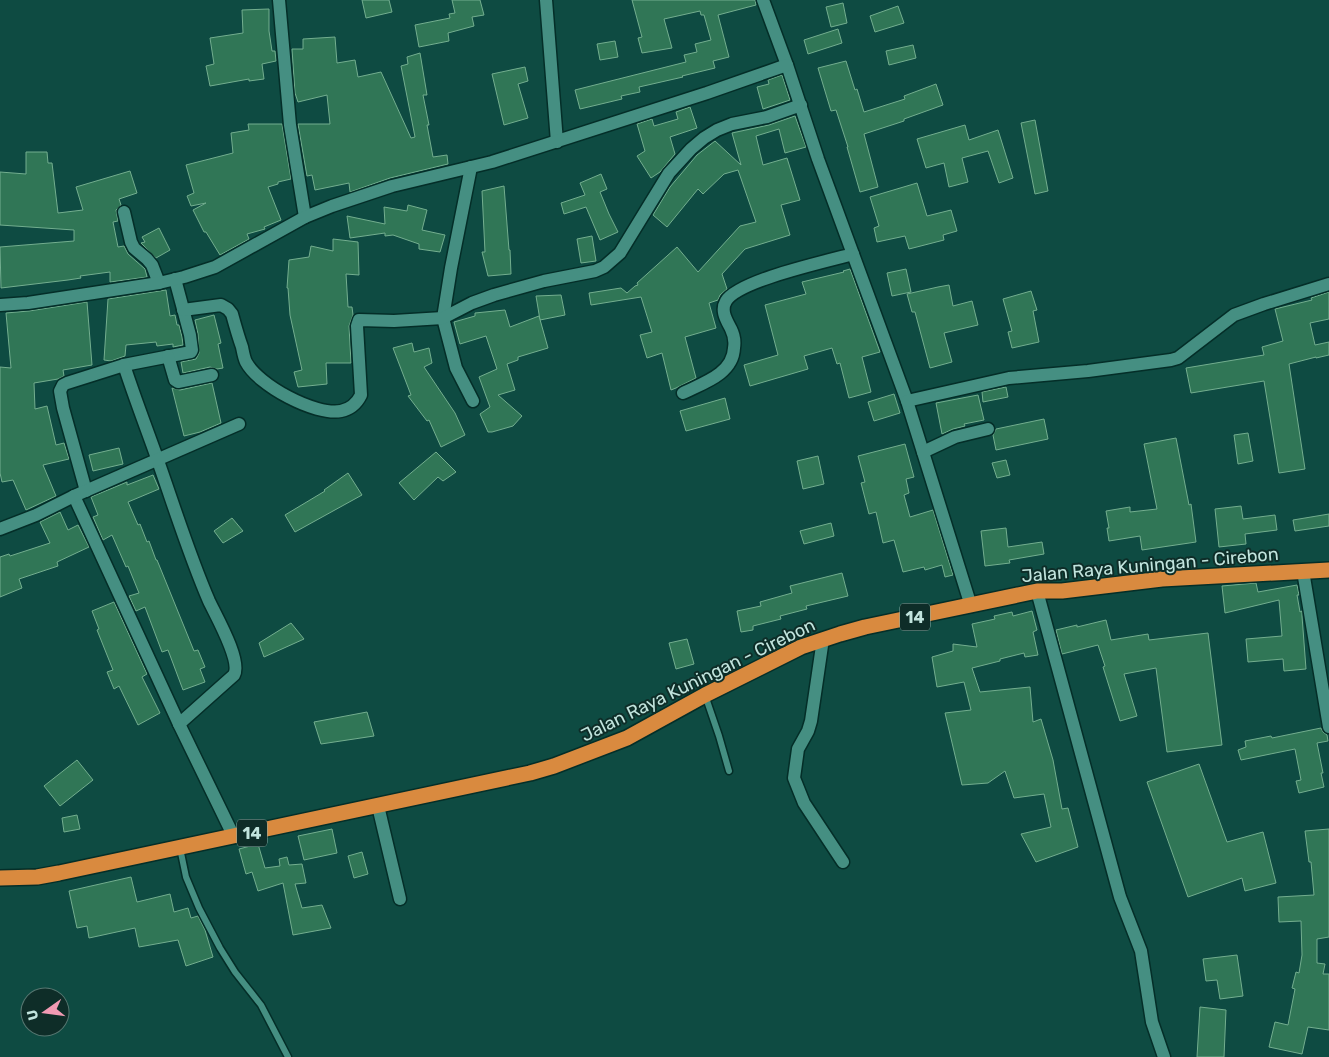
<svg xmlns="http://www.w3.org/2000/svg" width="1329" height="1057" font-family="Rubik,sans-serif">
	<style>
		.building { fill: #307656; stroke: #73ae8f }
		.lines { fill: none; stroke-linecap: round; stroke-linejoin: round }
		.lane-casing { stroke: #042e28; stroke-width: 9 }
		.street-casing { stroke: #042e28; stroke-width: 15 }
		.highway-casing { stroke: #042e28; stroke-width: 18 }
		.lane { stroke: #458f82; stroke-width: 6 }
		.street { stroke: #458f82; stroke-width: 12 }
		.highway { stroke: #d98a3f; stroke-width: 15 }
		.labels { text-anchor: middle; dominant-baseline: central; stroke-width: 4; stroke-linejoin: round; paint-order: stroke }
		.shield { fill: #0e2d28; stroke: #8bada7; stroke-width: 1 }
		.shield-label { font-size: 16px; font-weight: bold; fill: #c1e4dd }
		.street-label { font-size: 18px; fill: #c1e4dd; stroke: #0e2d28 }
	</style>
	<rect width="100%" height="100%" fill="#0e4b42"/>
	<g class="building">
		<polygon points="362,0 389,0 392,12 366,18"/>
		<polygon points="452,0 480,0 484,15 472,17 474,26 448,33 449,41 419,47 415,25 450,18 449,14 455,13"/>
		<polygon points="632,0 755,0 756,5 718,15 729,57 713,61 715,68 682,76 683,77 639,87 640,92 621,96 622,99 580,109 575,90 686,62 684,55 697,52 695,44 711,40 704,15 701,15 700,11 664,19 672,48 642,53 638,38 642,37"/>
		<polygon points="843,3 847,23 831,27 826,7"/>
		<polygon points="898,6 904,23 875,32 870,16"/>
		<polygon points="269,9 269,31 272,51 275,51 276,61 262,64 264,79 249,81 249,79 210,86 206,66 214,64 210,38 243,33 242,10"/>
		<polygon points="838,29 842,43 808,54 804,40"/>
		<polygon points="335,37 337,63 355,60 358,77 381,72 411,138 415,137 401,66 408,64 407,57 420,53 427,95 423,95 429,125 427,125 433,157 447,155 448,164 390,178 350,192 349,183 315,190 312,175 307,176 298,124 330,124 327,95 298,102 295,93 292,49 303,49 303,39"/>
		<polygon points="615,41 618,57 600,60 597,44"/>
		<polygon points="913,45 916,58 889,65 886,51"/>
		<polygon points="846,61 855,90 857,89 864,112 905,99 904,96 936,84 943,105 904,119 904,121 864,134 878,187 860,192 847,147 848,147 836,110 831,111 818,68"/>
		<polygon points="525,67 528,81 518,84 528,118 504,125 492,74"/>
		<polygon points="782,75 790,100 763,109 757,87 769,84 768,80"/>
		<polygon points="690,107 697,128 670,137 675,154 660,172 651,178 637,156 645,151 637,124 652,119 654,126 678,119 676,112"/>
		<polygon points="795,116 806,147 785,153 779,129 756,136 763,165 787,158 800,200 781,205 790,235 745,249 722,274 727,289 720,295 718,300 709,303 716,328 685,337 696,378 676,388 671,390 662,353 647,358 640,335 652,332 641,297 591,305 589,293 621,288 627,293 635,286 638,285 637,283 677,247 698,272 740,226 756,222 738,170 724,174 703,194 698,189 667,227 653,215 670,187 697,155 715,141 741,165 732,133 769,125"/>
		<polygon points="1035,120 1048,191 1035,194 1021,123"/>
		<polygon points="248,124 282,124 291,179 278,182 278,184 268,187 281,220 264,227 265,229 247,234 249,239 220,255 206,232 204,232 193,210 206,203 191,206 187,196 194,193 186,165 233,153 231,133 249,130"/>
		<polygon points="965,125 969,140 998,130 1013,178 999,183 988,151 962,158 968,182 949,187 944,163 926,168 917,139"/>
		<polygon points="26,152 47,152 48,163 52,163 58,213 83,210 76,187 130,171 137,193 119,199 121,205 116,210 118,221 113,222 118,247 124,246 128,254 145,269 147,277 110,282 110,272 80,276 81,278 68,280 1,288 0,247 74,241 74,230 0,225 0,172 26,174"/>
		<polygon points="601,174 607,189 600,192 609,214 618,232 600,240 586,207 564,214 561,203 585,195 580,183"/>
		<polygon points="917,183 927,216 951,210 957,231 943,235 944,240 909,249 905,236 877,242 874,228 879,226 870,197"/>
		<polygon points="504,186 509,250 510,250 511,274 488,276 482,252 485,252 482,191"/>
		<polygon points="408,205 427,210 422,230 445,235 440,252 419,249 419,244 393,235 385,236 385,233 350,238 347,216 385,224 384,207 407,211"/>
		<polygon points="159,228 170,250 156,258 141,243 145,242 142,237"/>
		<polygon points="592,236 596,261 581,263 577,239"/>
		<polygon points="333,239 358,242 359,275 346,274 348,307 352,307 353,315 349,326 351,363 326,363 327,384 298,387 294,372 302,370 290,315 288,288 287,288 289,260 309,257 311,246 333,251"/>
		<polygon points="850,269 880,352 862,357 871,392 849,398 840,363 837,364 832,348 804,356 808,369 750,386 744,365 778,355 765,305 806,294 802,282 844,272 843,271"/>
		<polygon points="906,269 911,292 892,296 887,273"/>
		<polygon points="949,285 953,306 972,301 978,325 944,333 952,362 930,368 915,312 912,312 907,294 938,287"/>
		<polygon points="166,290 170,316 175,315 177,325 179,325 182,337 183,345 173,347 173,344 157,346 156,342 126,345 125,356 111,361 104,360 108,299"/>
		<polygon points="1031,291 1037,310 1033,311 1039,342 1012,348 1008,332 1012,331 1003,299"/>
		<polygon points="1329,292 1329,319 1310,323 1315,345 1329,342 1329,355 1316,358 1316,357 1289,364 1305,469 1279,473 1264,381 1191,393 1186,368 1264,355 1262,347 1283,341 1275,309 1312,300 1311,298"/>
		<polygon points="561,295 565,315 540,320 536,296"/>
		<polygon points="87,302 92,365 63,370 64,376 58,379 34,383 35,409 47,406 56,445 64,443 69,459 43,465 56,496 26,510 13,480 2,482 0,473 0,367 11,368 6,313 29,311"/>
		<polygon points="505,310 510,327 539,316 548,348 518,357 518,360 507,364 515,390 498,395 522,416 513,426 492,432 488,432 480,414 490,407 479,377 497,369 486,336 460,344 454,322 475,316 475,313"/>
		<polygon points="214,315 221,343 218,344 223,368 217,369 210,367 183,373 181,362 196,359 199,353 198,334 195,320"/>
		<polygon points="412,343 414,352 429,348 432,363 424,367 455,413 465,435 441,447 429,420 427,421 408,396 411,395 393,348"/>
		<polygon points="212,383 221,423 200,432 184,436 172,388 180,390"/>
		<polygon points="1006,387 1008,397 983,402 982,392"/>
		<polygon points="894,394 900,413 874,421 868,402"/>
		<polygon points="978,395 984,420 964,424 965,426 953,429 942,434 936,403"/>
		<polygon points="725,398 730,419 686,431 680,411"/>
		<polygon points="1044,419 1048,439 996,450 993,435 996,429"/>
		<polygon points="1248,433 1253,461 1238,464 1234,435"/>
		<polygon points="1176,438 1189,505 1191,504 1196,542 1142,550 1140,536 1109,541 1107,528 1109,528 1106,511 1130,507 1130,512 1157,509 1144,444"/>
		<polygon points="905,444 914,477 906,479 909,493 904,495 910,517 933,510 953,575 945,577 942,565 925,570 924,567 903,572 894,540 883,543 876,512 869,514 861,483 865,482 858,456"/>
		<polygon points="119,448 123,464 93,471 89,455"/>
		<polygon points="436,452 456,472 443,481 438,477 414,500 399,483"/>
		<polygon points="818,456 824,484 803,489 797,461"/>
		<polygon points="1006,460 1010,475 997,478 992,463"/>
		<polygon points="348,473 362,495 295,532 285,515 325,491 324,490"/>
		<polygon points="153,475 159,489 128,502 138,525 140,524 147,542 149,541 156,560 157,560 194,651 198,650 205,667 200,669 205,682 183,690 168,650 162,652 145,607 136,611 129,596 139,593 128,566 126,567 112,535 103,540 93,517 98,515 91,497 127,482 127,485"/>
		<polygon points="1241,506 1243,519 1275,515 1277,530 1245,534 1246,544 1219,547 1215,509"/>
		<polygon points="60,512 68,530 78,525 89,547 57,562 58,566 19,579 22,588 0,597 0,557 9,554 10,556 50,543 40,522"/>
		<polygon points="1329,514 1329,526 1295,531 1293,520"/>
		<polygon points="232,518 243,531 223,543 214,531"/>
		<polygon points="831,523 834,536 804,544 800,531"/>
		<polygon points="1006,528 1008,547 1042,542 1044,554 1009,560 1010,563 985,566 981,531"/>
		<polygon points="842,573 848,596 806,606 807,609 780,616 781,619 753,626 753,630 741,632 737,611 761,606 760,602 792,593 790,586"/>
		<polygon points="1256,583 1258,592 1297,585 1299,595 1297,595 1300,612 1302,611 1302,616 1306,669 1284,671 1283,659 1248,662 1246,639 1282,636 1279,600 1225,613 1222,586"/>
		<polygon points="114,602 147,674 142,677 160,713 138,725 119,686 114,689 107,672 113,670 97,630 99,629 92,611"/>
		<polygon points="1032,611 1037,630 1033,632 1038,655 1025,657 1024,653 1000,659 1000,661 972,668 980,692 1030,687 1033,722 1041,719 1053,760 1062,809 1068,808 1078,847 1036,862 1021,834 1051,827 1044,794 1014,798 1005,771 988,783 962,785 945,713 971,710 964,682 937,687 932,657 953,651 953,644 977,647 972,624 995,619 994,616 1012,612 1013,616"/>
		<polygon points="1106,620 1111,640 1148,634 1149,640 1208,633 1222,745 1167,752 1156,668 1124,674 1137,716 1120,721 1103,667 1105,666 1098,645 1062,654 1056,630 1077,625 1077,627"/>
		<polygon points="291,623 304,639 264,657 259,643"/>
		<polygon points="687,639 694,664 676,669 669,643"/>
		<polygon points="367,712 374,736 321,744 314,722"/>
		<polygon points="1321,728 1323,732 1327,735 1328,741 1317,743 1323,773 1321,773 1324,787 1299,793 1296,781 1301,780 1295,749 1241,760 1238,750 1246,747 1245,741 1271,736 1272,738"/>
		<polygon points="77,760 93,780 60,806 44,786"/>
		<polygon points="1199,764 1227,842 1263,832 1276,883 1245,891 1242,878 1188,897 1147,782"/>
		<polygon points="77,815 80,829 64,832 62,818"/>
		<polygon points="332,829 337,853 304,860 298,836"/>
		<polygon points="1329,829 1329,937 1317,939 1317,963 1325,964 1323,974 1329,974 1329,1030 1308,1027 1302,1054 1269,1047 1275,1022 1288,1025 1295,989 1292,988 1296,972 1299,973 1302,955 1301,921 1279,922 1278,897 1314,895 1311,862 1309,862 1305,831"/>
		<polygon points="258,844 265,868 280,866 279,859 287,857 289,865 302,864 306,883 295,884 302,908 322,905 331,928 293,935 283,883 258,891 252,872 246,874 239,849"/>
		<polygon points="362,852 368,874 354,878 348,856"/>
		<polygon points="131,877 137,902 170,894 174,912 188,908 191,918 198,916 205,930 213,957 186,966 178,940 139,947 135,928 89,938 87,926 77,928 69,891"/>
		<polygon points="1237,955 1243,996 1220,999 1217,980 1206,981 1203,959"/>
		<polygon points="1200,1007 1226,1010 1224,1057 1197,1057"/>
	</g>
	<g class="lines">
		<defs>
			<g id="lane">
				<polyline points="705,695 719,736 729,771"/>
				<polyline points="180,848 186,877 199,908 220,948 235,972 261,1005 288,1057"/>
			</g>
			<g id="street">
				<polyline points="279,0 290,125 305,217"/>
				<polyline points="546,0 557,142"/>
				<polyline points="763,0 787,65 818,159 907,401 971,606"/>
				<polyline points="471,167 451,268 443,318 456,368 473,401"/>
				<polyline points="124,212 131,242 134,248 147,259 152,265 159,283"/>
				<path d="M175,279l15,56 2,15 -1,2 -67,13c10,31 22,62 33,93 17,48 32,97 52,143 7,15 33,60 25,74l-55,49 55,113"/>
				<polyline points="0,305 28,303 159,283 184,277 215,267 305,217 332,206 392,186 492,162 707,93 787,65"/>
				<path d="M183,310l38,-5 7,4 4,5c3,11 6,22 10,33 1,5 2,11 4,15 12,23 69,54 95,49 10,-2 16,-8 20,-16l-4,-69 2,-6 35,1 49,-3 29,-15 22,-8 50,-14 51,-10 9,-4 16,-14 49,-80 22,-24 13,-11 13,-8 15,-6 35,-7 34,-12"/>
				<polyline points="168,356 175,380 178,382 212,375"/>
				<path d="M683,393c20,-10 50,-19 51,-45 1,-6 0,-13 -3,-19 -4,-8 -11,-18 -5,-28 13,-21 102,-40 127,-47"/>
				<polyline points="907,401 1009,378 1088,371 1171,360 1178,358 1234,315 1264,304 1329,284"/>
				<polyline points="923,452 955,437 988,429"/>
				<polyline points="86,491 63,408 60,391 63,385 67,383 124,365"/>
				<polyline points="74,496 179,724"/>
				<polyline points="0,529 36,515 74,496 239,424"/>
				<polyline points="1303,571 1329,727"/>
				<polyline points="1037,591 1120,897 1141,951 1152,1022 1164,1057"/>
				<polyline points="823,639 811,721 808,731 798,749 794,778 804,803 843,862"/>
				<polyline points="378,806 400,899"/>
			</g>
			<polyline id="highway" points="0,878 37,877 59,873 530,773 554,766 627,738 705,695 801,647 840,634 865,627 1037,591 1062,591 1162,579 1329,570"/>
		</defs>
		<use href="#lane" class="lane-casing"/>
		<use href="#street" class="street-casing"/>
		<use href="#highway" class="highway-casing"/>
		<use href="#lane" class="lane"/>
		<use href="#street" class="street"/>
		<use href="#highway" class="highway"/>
	</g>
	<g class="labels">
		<g class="shield">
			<rect x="900" y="603.5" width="30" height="27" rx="4"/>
			<rect x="237" y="819.5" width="30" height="27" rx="4"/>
		</g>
		<g class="shield-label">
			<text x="915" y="617">14</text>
			<text x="252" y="833">14</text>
		</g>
		<g class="street-label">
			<text transform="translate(1150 565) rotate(-5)">Jalan Raya Kuningan - Cirebon</text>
			<text transform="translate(698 680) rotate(-26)">Jalan Raya Kuningan - Cirebon</text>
		</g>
	</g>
	<g transform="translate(45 1012) rotate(256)"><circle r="24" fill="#0e2d28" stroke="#567670"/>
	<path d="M0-4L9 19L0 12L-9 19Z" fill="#f19ab3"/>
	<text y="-8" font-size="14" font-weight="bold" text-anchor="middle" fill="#c1e4dd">U</text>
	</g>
</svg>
